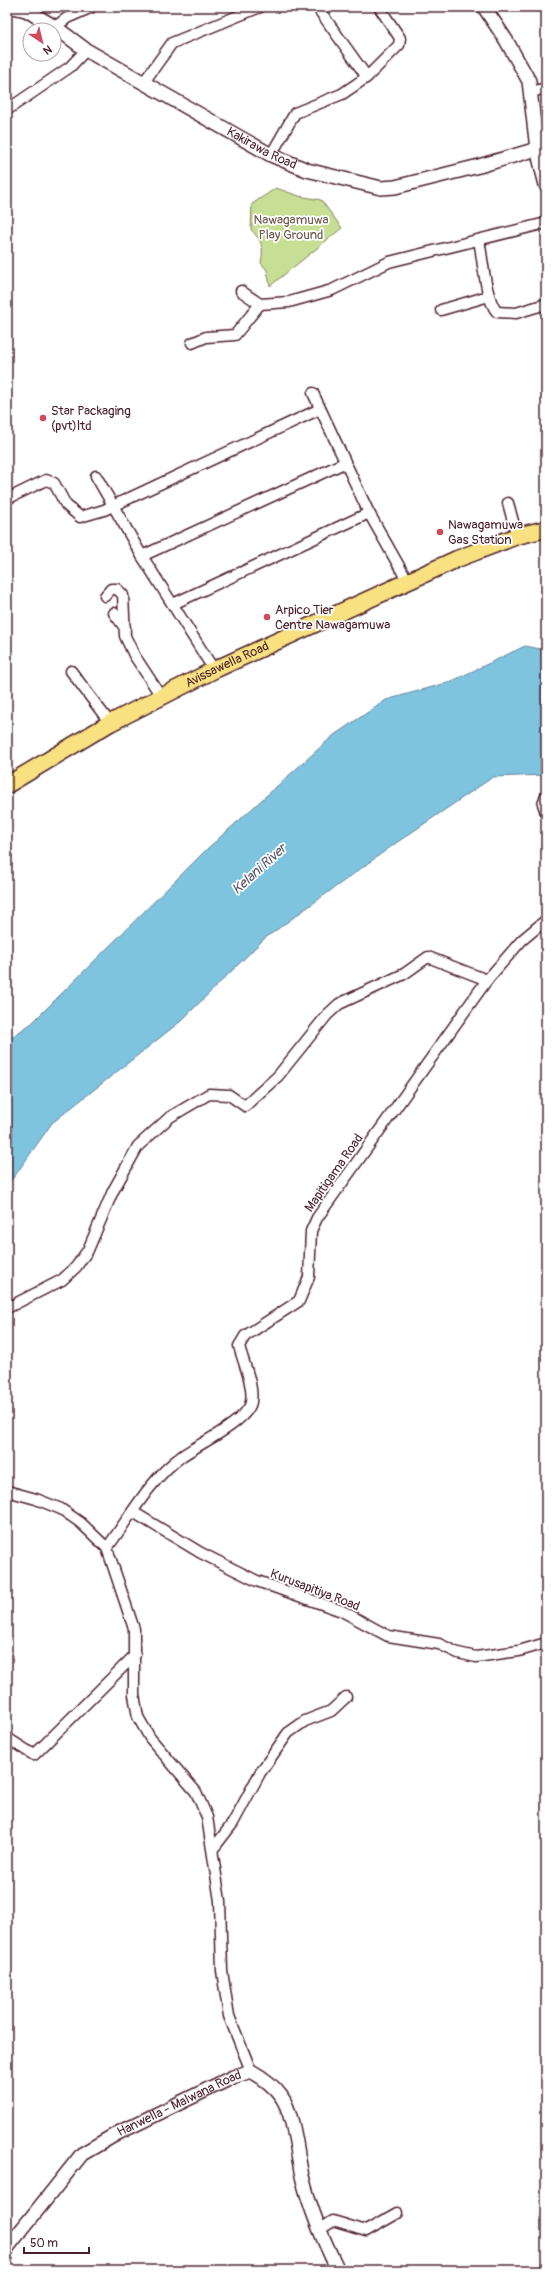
<svg xmlns="http://www.w3.org/2000/svg" width="553" height="2277" font-family="Pangolin,sans-serif">
	<style>
		.green { fill: #c6df95; stroke: #887f60 }
		.water { fill: #7ec4df; stroke: #698297 }
		.lines { fill: none; stroke-linecap: round; stroke-linejoin: round }
		.minor-casing { stroke: #4a1f2b; stroke-width: 13 }
		.tertiary-casing { stroke: #4a1f2b; stroke-width: 16 }
		.primary-casing { stroke: #4a1f2b; stroke-width: 19 }
		.minor { stroke: #fff; stroke-width: 10 }
		.tertiary { stroke: #fff; stroke-width: 13 }
		.primary { stroke: #f9e181; stroke-width: 16 }
		.poi-dot { fill: #d1495b; stroke: #fff; stroke-width: 1.5 }
		.labels { text-anchor: middle; dominant-baseline: central; stroke-width: 3.5; stroke-linejoin: round; paint-order: stroke }
		.street-label { font-size: 13px; fill: #4a1f2b; stroke: #fff }
		.park-label { font-size: 13px; fill: #6f594b; stroke: #fff }
		.poi-label { font-size: 13px; fill: #4a1f2b; stroke: #fff; text-anchor: start }
		.water-label { font-size: 14px; font-style: italic; fill: #5c596a; stroke: #fff }
	</style>
	<rect width="100%" height="100%" fill="#fff"/>
	<filter id="ink" filterUnits="userSpaceOnUse"><feTurbulence type="fractalNoise" baseFrequency=".025" numOctaves="2"/><feDisplacementMap in="SourceGraphic" scale="8" xChannelSelector="R" yChannelSelector="G"/><feConvolveMatrix kernelMatrix="1 2 1 2 8 2 1 2 1" color-interpolation-filters="sRGB"/></filter>
	<g filter="url(#ink)">
		<path class="green" d="M276,188l23,8 22,4 21,28 -72,58 -3,-16 -6,-7c3,-15 1,-23 -10,-33l1,-26z"/>
		<polygon class="water" points="525,646 546,650 546,775 493,777 396,843 264,939 181,1021 52,1123 14,1177 7,1183 7,1040 32,1023 207,849 334,735 386,700 450,682"/>
		<g class="lines">
			<defs>
				<g id="minor">
					<polyline points="317,7 367,77"/>
					<polyline points="55,27 67,18 92,7"/>
					<polyline points="144,82 172,43 260,7"/>
					<polyline points="531,92 546,88"/>
					<polyline points="7,110 70,67 86,50"/>
					<polyline points="271,155 295,113 342,94 367,77 399,45 400,38 379,7"/>
					<path d="M479,240c4,20 6,58 18,72l19,1 30,-9"/>
					<polyline points="241,291 260,304 289,302 332,290 389,262 546,223"/>
					<polyline points="441,310 489,296"/>
					<polyline points="192,343 206,337 235,335 260,304"/>
					<polyline points="313,393 369,513 408,582"/>
					<polyline points="96,476 142,556 214,670"/>
					<polyline points="7,499 46,480 54,483 66,505 80,517 104,510 320,409"/>
					<polyline points="508,503 517,536"/>
					<polyline points="142,556 344,463"/>
					<polyline points="105,596 111,589 117,589 123,595 125,636 134,655 161,696"/>
					<polyline points="173,604 369,513"/>
					<polyline points="114,613 125,628"/>
					<polyline points="71,671 110,723"/>
					<polyline points="546,795 543,804 546,813"/>
					<polyline points="7,1308 62,1280 76,1267 88,1250 113,1191 138,1146 170,1117 209,1094 229,1095 245,1106 278,1076 327,1015 339,1004 404,974 428,957 487,980"/>
					<polyline points="7,1491 36,1499 61,1509 81,1523 107,1548 134,1629 134,1695 138,1717 150,1738 196,1792 207,1817 220,1901 222,1971 229,2016 251,2071"/>
					<polyline points="133,1512 201,1553 257,1581 342,1611 388,1636 439,1644 458,1653 476,1657 519,1651 546,1643"/>
					<path d="M107,1548c23,-31 43,-69 75,-92 15,-11 66,-35 69,-54 3,-17 -8,-40 -12,-56l6,-10 54,-35 10,-24 2,-46 6,-13 170,-238 35,-40 24,-20"/>
					<polyline points="7,1738 34,1755 135,1655"/>
					<polyline points="213,1849 233,1823 260,1773 288,1733 305,1721 331,1711 346,1697"/>
					<polyline points="319,2230 333,2221 366,2231 398,2213"/>
				</g>
				<g id="tertiary">
					<path id="s1" d="M12,7l14,3 29,17 31,23 185,105 36,15 74,18 14,-1 84,-21 58,-17"/>
					<polyline points="484,7 506,40 529,81 537,149 546,185"/>
					<path id="s2" d="M7,2248l75,-94 36,-21 115,-56 18,-6c11,6 22,14 30,25 13,18 16,57 21,80 8,33 21,64 36,94"/>
				</g>
				<g id="primary">
					<path id="s3" d="M7,785l103,-62 104,-53 243,-111 60,-23 29,-7"/>
				</g>
			</defs>
			<use href="#minor" class="minor-casing"/>
			<use href="#tertiary" class="tertiary-casing"/>
			<use href="#primary" class="primary-casing"/>
			<use href="#minor" class="minor"/>
			<use href="#tertiary" class="tertiary"/>
			<use href="#primary" class="primary"/>
		</g>
	</g>
	<g class="poi-dot">
		<circle cx="43" cy="418" r="4"/>
		<circle cx="440" cy="532" r="4"/>
		<circle cx="267" cy="617" r="4"/>
	</g>
	<g class="labels">
		<g class="street-label">
			<text stroke="none"><textPath href="#s1" startOffset="288">Kakirawa Road</textPath></text>
			<text stroke="none"><textPath href="#s3" startOffset="251">Avissawella Road</textPath></text>
			<text transform="translate(334 1173) rotate(-55)">Mapitigama Road</text>
			<text transform="translate(315 1590) rotate(21)">Kurusapitiya Road</text>
			<text stroke="none"><textPath href="#s2" startOffset="230">Hanwella - Malwana Road</textPath></text>
		</g>
		<g class="park-label">
			<text x="291" y="220">Nawagamuwa<tspan x="291" dy="15">Play Ground</tspan></text>
		</g>
		<g class="poi-label">
			<text x="51" y="411">Star Packaging<tspan x="51" dy="15">(pvt)ltd</tspan></text>
			<text x="448" y="525">Nawagamuwa<tspan x="448" dy="15">Gas Station</tspan></text>
			<text x="275" y="610">Arpico Tier<tspan x="275" dy="15">Centre Nawagamuwa</tspan></text>
		</g>
		<g class="water-label">
			<text transform="translate(259 869) rotate(-42)">Kelani River</text>
		</g>
	</g>
	<rect width="553" height="2277" fill="none" stroke="#fff" stroke-width="24"/>
	<rect x="12" y="12" width="529" height="2253" fill="none" stroke="#4a1f2b" stroke-width="1.5" filter="url(#ink)"/>
	<g transform="translate(42 42) rotate(145)"><circle r="19" fill="#ffffff" stroke="#b7a5aa"/>
	<path d="M0-3L7 15L0 10L-7 15Z" fill="#d1495b"/>
	<text y="-6" font-size="11" font-weight="bold" text-anchor="middle" fill="#4a1f2b">N</text>
	</g>
	<path d="M24 2247v6h65v-6" fill="none" stroke="#4a1f2b" stroke-width="2"/>
	<text x="30" y="2247" font-size="12" fill="#4a1f2b" stroke="#ffffff" stroke-width="3" paint-order="stroke">50 m</text>
</svg>
